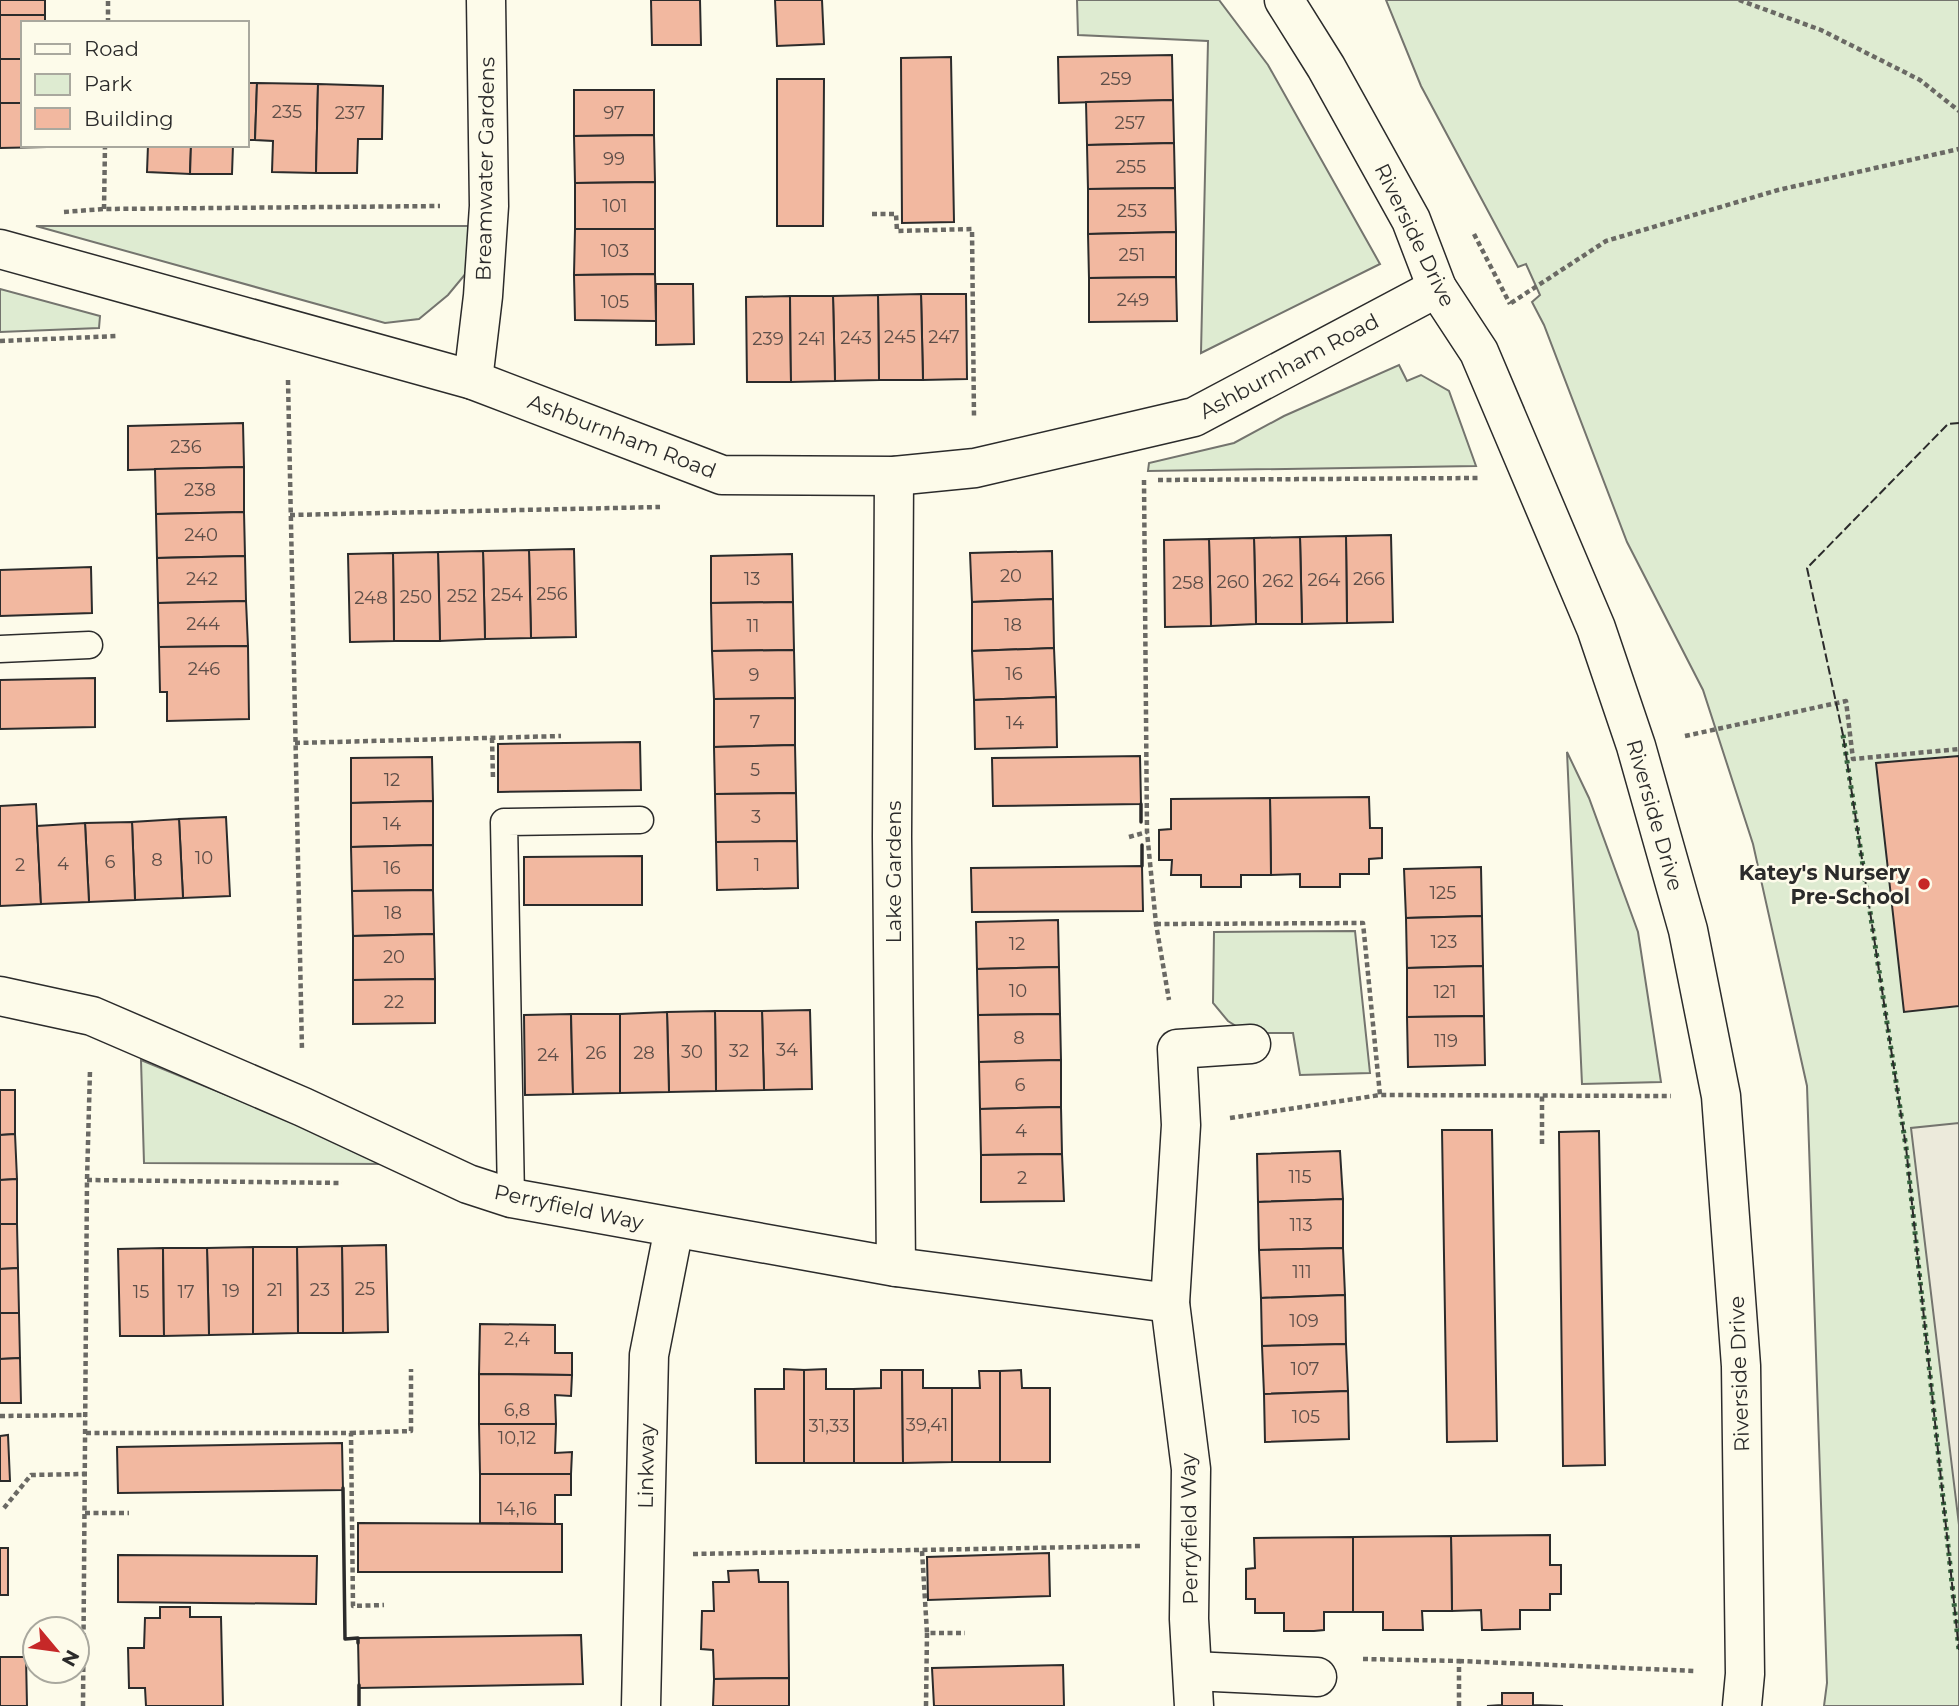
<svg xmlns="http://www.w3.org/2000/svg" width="1959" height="1706" font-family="Montserrat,sans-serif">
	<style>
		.green { fill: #deebd1; stroke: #74746e; stroke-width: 2 }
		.parking { fill: #eceadb; stroke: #74746e; stroke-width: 2 }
		.building { fill: #f2b8a0; stroke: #2b2b2b; stroke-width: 2 }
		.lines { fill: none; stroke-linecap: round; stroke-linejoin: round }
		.service-casing { stroke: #2b2b2b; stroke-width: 29 }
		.minor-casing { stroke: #2b2b2b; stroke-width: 41 }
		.tertiary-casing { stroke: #2b2b2b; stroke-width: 41 }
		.path { stroke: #6a6964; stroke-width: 4.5; stroke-dasharray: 5 3.5; stroke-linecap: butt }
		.service { stroke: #fdfbea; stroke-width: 26 }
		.minor { stroke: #fdfbea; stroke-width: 38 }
		.tertiary { stroke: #fdfbea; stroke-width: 38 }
		.hedge { stroke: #34623c; stroke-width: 5; stroke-dasharray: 3.5 5; stroke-linecap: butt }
		.fence { stroke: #2b2b2b; stroke-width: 2; stroke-dasharray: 9 3.5; stroke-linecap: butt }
		.wall { stroke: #2b2b2b; stroke-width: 3.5 }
		.poi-dot { fill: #c62828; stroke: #fdfbea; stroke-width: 2.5 }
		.labels { text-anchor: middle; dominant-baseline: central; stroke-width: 5; stroke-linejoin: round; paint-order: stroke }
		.number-label { font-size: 18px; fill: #5d4e48 }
		.street-label { font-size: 21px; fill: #2b2b2b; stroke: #fdfbea }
		.poi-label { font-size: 21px; font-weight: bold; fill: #2b2b2b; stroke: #fdfbea; text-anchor: end }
	</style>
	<rect width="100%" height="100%" fill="#fdfbea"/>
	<g class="green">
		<polygon points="1077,0 1219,0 1268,65 1380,264 1201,353 1208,41 1078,35"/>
		<polygon points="1386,0 1959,0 1959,1706 1824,1706 1827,1683 1807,1086 1753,844 1703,690 1627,542 1544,325 1532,302 1540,295 1526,264 1518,267 1421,86"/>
		<polygon points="36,226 478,226 472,266 448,295 419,319 385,323"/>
		<polygon points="0,289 100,316 99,328 0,332"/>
		<polygon points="1399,365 1407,381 1421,375 1449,391 1476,466 1148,471 1149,463 1234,443 1284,416"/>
		<polygon points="1567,752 1589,798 1638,932 1661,1082 1582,1084"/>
		<polygon points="1355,931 1370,1073 1300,1075 1293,1033 1247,1033 1228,1021 1213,1003 1214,932"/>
		<polygon points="141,1060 395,1164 144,1163"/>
	</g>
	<polygon class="parking" points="1959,1123 1959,1525 1911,1128"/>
	<g class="building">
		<rect x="0" y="0" width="45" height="15"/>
		<polygon points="651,0 700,0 701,45 652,45"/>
		<polygon points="775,0 822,0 824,44 777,46"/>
		<polygon points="0,15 45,15 45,23 23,23 23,59 0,59"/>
		<polygon points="1172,55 1173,100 1059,103 1058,57"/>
		<polygon points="951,57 954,222 902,223 901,58"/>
		<rect x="0" y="59" width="23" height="44"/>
		<polygon points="777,79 824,79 823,226 777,226"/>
		<polygon points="247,83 257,83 255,140 247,140"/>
		<polygon points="257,83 318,84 316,173 272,172 273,141 255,140"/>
		<polygon points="318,84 383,86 382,139 358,139 357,173 316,173"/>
		<polygon points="574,90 654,90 654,135 574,136"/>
		<polygon points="1173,100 1174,143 1087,145 1086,102"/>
		<polygon points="0,103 23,103 23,145 47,147 0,148"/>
		<polygon points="654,135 655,182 575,183 574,136"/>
		<polygon points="1174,143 1175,188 1088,189 1087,145"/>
		<polygon points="148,145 191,145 190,174 147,172"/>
		<polygon points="191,145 233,145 232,174 190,174"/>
		<polygon points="655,182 655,229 575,229 575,183"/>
		<polygon points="1175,188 1176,232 1088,234 1088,189"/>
		<polygon points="575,229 655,229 655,274 574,275"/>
		<polygon points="1176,232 1176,277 1089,278 1088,234"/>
		<polygon points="655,274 656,321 575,320 574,275"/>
		<polygon points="1176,277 1177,321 1089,322 1089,278"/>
		<polygon points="656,284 693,284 694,344 656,345"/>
		<polygon points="921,294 966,294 967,379 923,380"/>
		<polygon points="921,294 923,380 879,380 878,295"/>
		<polygon points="878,295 879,380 835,381 833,296"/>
		<polygon points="790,296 791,382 747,382 746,297"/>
		<polygon points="790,296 833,296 835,381 791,382"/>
		<polygon points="243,423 244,467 128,470 128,426"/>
		<polygon points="244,467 244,512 156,514 155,469"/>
		<polygon points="244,512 245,556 157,558 156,514"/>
		<polygon points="1391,535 1393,622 1347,623 1346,536"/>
		<polygon points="1346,536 1347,623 1302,624 1300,537"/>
		<polygon points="1300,537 1302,624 1256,624 1254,538"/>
		<polygon points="1254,538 1256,624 1211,626 1209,539"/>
		<polygon points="1209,539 1211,626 1165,627 1164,540"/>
		<polygon points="574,549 576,637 531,638 529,550"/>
		<polygon points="529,550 531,638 485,639 483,551"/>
		<polygon points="483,551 485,639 440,641 438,552"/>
		<polygon points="1052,551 1053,599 972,602 970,553"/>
		<polygon points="438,552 440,641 394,641 393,553"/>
		<polygon points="393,553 394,641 350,642 348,554"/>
		<polygon points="792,554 793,602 711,603 711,556"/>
		<polygon points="245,556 246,601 158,603 157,558"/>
		<polygon points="91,567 92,613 0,616 0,570"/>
		<polygon points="1053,599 1054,648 972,651 972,602"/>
		<polygon points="246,601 248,646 159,647 158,603"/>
		<polygon points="793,602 794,650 712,651 711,603"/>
		<polygon points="248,646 249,719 167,721 167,692 160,692 159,647"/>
		<polygon points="1054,648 1056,697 974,700 972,651"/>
		<polygon points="794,650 795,698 714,699 712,651"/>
		<polygon points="95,678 95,727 0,729 0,680"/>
		<polygon points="1056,697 1057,747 975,749 974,700"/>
		<polygon points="795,698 795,745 714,747 714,699"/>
		<polygon points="640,742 641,790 498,792 498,744"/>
		<polygon points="795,745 796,793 715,794 714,747"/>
		<polygon points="1140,756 1141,804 993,806 992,758"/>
		<polygon points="1959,756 1959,1006 1904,1012 1876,763"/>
		<polygon points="432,757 433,801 351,803 351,758"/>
		<polygon points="796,793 797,841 716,842 715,794"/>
		<polygon points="1369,797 1370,828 1382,828 1382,858 1369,859 1369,874 1340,874 1340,887 1300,887 1300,874 1271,875 1270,798"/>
		<polygon points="1270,798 1271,875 1241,875 1241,887 1201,887 1201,875 1171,875 1172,860 1159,860 1159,830 1171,829 1171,799"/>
		<polygon points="433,801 433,845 351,847 351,803"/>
		<polygon points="36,804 41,904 0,906 0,806"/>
		<polygon points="226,817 230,896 183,898 179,819"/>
		<polygon points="179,819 183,898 135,900 132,822"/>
		<polygon points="132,822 135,900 89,902 85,823"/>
		<polygon points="85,823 89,902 41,904 37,826"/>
		<polygon points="797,841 798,888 717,890 716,842"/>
		<polygon points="433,845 433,890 352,891 351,847"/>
		<polygon points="642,856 642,905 524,905 524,857"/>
		<polygon points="1142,866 1143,911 972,912 971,868"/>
		<polygon points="1481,867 1482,916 1406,918 1404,869"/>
		<polygon points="433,890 434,934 353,936 352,891"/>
		<polygon points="1482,916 1483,966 1407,968 1406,918"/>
		<polygon points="1058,920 1059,967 977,969 976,922"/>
		<polygon points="434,934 435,979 353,980 353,936"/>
		<polygon points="1483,966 1484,1016 1407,1017 1407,968"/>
		<polygon points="1059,967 1060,1014 978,1015 977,969"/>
		<polygon points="435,979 435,1023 353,1024 353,980"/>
		<polygon points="810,1010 812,1089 764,1090 762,1011"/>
		<polygon points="715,1011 762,1011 764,1090 716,1091"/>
		<polygon points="715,1011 716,1091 669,1092 667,1012"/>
		<polygon points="667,1012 669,1092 620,1093 620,1014"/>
		<polygon points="571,1014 573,1094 525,1095 524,1015"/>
		<polygon points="571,1014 620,1014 620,1093 573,1094"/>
		<polygon points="1060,1014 1061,1060 979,1062 978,1015"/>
		<polygon points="1484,1016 1485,1065 1408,1067 1407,1017"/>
		<polygon points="1061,1060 1061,1107 980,1109 979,1062"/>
		<polygon points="0,1090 15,1090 15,1134 0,1135"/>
		<polygon points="1061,1107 1062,1154 981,1155 980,1109"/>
		<polygon points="1442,1130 1492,1130 1497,1441 1447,1442"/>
		<polygon points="1599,1131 1605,1465 1563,1466 1559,1132"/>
		<polygon points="15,1134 17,1179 0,1180 0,1135"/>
		<polygon points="1340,1151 1343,1199 1258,1202 1257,1154"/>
		<polygon points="1062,1154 1064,1201 981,1202 981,1155"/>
		<polygon points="17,1179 17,1224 0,1224 0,1180"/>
		<polygon points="1343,1199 1343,1248 1259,1250 1258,1202"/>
		<polygon points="0,1224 17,1224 18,1268 0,1269"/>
		<polygon points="386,1245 388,1332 343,1333 342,1246"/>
		<polygon points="342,1246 343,1333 298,1333 297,1247"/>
		<polygon points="253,1247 297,1247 298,1333 253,1334"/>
		<polygon points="253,1247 253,1334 209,1335 207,1248"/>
		<polygon points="163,1248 164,1336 120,1336 118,1249"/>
		<polygon points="163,1248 207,1248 209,1335 164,1336"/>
		<polygon points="1343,1248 1345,1295 1261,1298 1259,1250"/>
		<polygon points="18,1268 19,1313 0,1313 0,1269"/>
		<polygon points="1345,1295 1346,1344 1262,1346 1261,1298"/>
		<polygon points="0,1313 19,1313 20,1358 0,1359"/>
		<polygon points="480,1324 555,1325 555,1353 572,1353 572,1375 479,1374"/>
		<polygon points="1346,1344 1348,1391 1264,1394 1262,1346"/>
		<polygon points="20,1358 21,1403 0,1403 0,1359"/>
		<polygon points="784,1369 804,1370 804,1463 756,1463 755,1389 784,1389"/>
		<polygon points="826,1369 826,1389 854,1389 854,1463 804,1463 804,1370"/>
		<polygon points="881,1370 902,1370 903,1463 854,1463 854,1389 881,1388"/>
		<polygon points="902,1370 923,1370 923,1388 952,1388 952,1462 903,1463"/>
		<polygon points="1021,1370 1022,1388 1050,1388 1050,1462 1000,1462 1000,1371"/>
		<polygon points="979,1371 1000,1371 1000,1462 952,1462 952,1388 980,1388"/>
		<polygon points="479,1374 572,1375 571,1396 555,1395 556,1424 479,1424"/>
		<polygon points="1348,1391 1349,1439 1265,1442 1264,1394"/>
		<polygon points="479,1424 556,1424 555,1453 572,1452 571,1474 480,1474"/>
		<polygon points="8,1435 10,1481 0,1481 0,1436"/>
		<polygon points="342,1443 343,1490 118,1493 117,1447"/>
		<polygon points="480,1474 571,1474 571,1495 555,1495 555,1524 480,1523"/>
		<polygon points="358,1523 562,1524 562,1572 358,1572"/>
		<polygon points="1550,1535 1550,1565 1561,1565 1561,1594 1550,1594 1550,1610 1520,1610 1520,1629 1491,1630 1482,1630 1481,1610 1452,1611 1451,1536"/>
		<polygon points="1451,1536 1452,1611 1422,1611 1423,1630 1383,1630 1383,1612 1353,1612 1353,1537"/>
		<polygon points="1353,1537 1353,1612 1324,1612 1324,1630 1314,1631 1284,1631 1284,1613 1255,1613 1255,1599 1246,1599 1246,1569 1255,1568 1254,1538"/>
		<rect x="0" y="1548" width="8" height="47"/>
		<polygon points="1049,1553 1050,1596 928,1600 927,1557"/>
		<polygon points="118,1555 317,1556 316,1604 118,1602"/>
		<polygon points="758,1570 759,1582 788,1582 789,1678 714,1679 713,1650 701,1649 702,1611 714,1611 713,1582 729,1582 728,1571"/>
		<polygon points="160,1607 190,1607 190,1617 221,1617 223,1706 146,1706 145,1688 129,1688 128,1648 144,1648 145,1618 160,1618"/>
		<polygon points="581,1635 583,1684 359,1688 358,1638"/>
		<polygon points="0,1657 26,1657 27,1706 0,1706"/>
		<polygon points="1063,1665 1064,1706 934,1706 932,1668"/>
		<polygon points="789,1678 789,1706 713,1706 714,1679"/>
		<polygon points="1502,1693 1533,1693 1533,1705 1563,1706 1487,1706 1502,1705"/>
	</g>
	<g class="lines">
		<defs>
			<g id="service">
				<polyline points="0,649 89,645"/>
				<polyline points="511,1198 504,822 640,820"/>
			</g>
			<g id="minor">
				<polyline points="0,249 473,380 722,475 894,476 975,468 1194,417 1437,288"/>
				<polyline points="473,380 483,296 489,206 486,0"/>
				<polyline points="894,476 892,837 896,1267"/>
				<polyline points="0,996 92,1016 303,1107 468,1184 511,1198 896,1267 1170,1303"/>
				<polyline points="1193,1671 1317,1677"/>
				<polyline points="641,1706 649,1355 674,1228"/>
				<polyline points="1194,1706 1189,1619 1191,1469 1170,1303 1181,1125 1177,1049 1251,1044"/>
			</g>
			<polyline id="tertiary" points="1284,0 1326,67 1411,220 1437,288 1479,352 1596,628 1636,746 1688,930 1721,1096 1741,1366 1745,1674 1742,1706"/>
		</defs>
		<use href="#service" class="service-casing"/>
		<use href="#minor" class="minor-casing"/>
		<use href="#tertiary" class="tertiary-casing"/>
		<g class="path">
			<polyline points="1739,0 1821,30 1920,80 1959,111"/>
			<polyline points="108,23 108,0"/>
			<polyline points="104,209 105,145"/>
			<polyline points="64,212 104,209 440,206"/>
			<polyline points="872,214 896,214 897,231 972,229 974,417"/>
			<polyline points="1474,234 1510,304"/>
			<polyline points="1511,303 1606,241 1778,190 1959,149"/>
			<polyline points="0,341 118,336"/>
			<polyline points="288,380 302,1051"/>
			<polyline points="1144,480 1147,832 1156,924 1169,1000"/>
			<polyline points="1158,480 1478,478"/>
			<polyline points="290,515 660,507"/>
			<polyline points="1685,736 1846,701 1853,759 1959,749"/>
			<polyline points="492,738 493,779"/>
			<polyline points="295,743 561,736"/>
			<polyline points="1129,837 1147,832"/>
			<polyline points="1156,924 1363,923 1380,1095"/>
			<polyline points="1230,1118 1380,1095 1671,1096"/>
			<polyline points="1542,1144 1542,1096"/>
			<polyline points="87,1180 342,1183"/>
			<polyline points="0,1416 86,1415"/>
			<polyline points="86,1433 351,1433 353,1606 384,1605"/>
			<polyline points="351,1433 411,1431 411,1369"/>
			<polyline points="4,1508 31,1475 85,1474"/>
			<polyline points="85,1513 129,1513"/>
			<polyline points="922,1551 927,1633"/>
			<polyline points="693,1554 1140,1546"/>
			<polyline points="1363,1659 1459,1661 1459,1706"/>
			<polyline points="1459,1661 1696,1671"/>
			<polyline points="83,1706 87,1180 90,1070"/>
			<polyline points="926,1706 927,1633 965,1633"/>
		</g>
		<use href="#service" class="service"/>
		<use href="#minor" class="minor"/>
		<use href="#tertiary" class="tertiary"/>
		<polyline class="hedge" points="1843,735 1906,1147 1959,1650"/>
		<polyline class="fence" points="1959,423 1948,424 1807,568 1843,735 1906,1147 1959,1650"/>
		<g class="wall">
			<polyline points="1141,822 1141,804"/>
			<polyline points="1142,845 1142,866"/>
			<polyline points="343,1488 345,1639 358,1638 358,1643"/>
			<polyline points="359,1685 359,1706"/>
		</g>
	</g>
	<circle class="poi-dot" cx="1924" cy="884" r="7"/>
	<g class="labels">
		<g class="number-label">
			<text x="1116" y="79">259</text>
			<text x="287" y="112">235</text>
			<text x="350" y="113">237</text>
			<text x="614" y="113">97</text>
			<text x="1130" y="123">257</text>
			<text x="614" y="159">99</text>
			<text x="1131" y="167">255</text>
			<text x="615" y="206">101</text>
			<text x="1132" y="211">253</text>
			<text x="615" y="251">103</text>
			<text x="1132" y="255">251</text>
			<text x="1133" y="300">249</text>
			<text x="615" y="302">105</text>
			<text x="900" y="337">245</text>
			<text x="944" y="337">247</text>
			<text x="856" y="338">243</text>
			<text x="768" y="339">239</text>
			<text x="812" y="339">241</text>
			<text x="186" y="447">236</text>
			<text x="200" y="490">238</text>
			<text x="201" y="535">240</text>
			<text x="1011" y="576">20</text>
			<text x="202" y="579">242</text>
			<text x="752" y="579">13</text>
			<text x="1369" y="579">266</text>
			<text x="1324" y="580">264</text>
			<text x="1278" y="581">262</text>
			<text x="1233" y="582">260</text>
			<text x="1188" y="583">258</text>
			<text x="552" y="594">256</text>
			<text x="507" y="595">254</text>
			<text x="462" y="596">252</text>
			<text x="416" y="597">250</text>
			<text x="371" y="598">248</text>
			<text x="203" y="624">244</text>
			<text x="1013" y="625">18</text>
			<text x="753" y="626">11</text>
			<text x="204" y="669">246</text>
			<text x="1014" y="674">16</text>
			<text x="754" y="675">9</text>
			<text x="755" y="722">7</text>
			<text x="1015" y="723">14</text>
			<text x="755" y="770">5</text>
			<text x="392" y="780">12</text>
			<text x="756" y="817">3</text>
			<text x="392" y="824">14</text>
			<text x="204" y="858">10</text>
			<text x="157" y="860">8</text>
			<text x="110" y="862">6</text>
			<text x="63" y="864">4</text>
			<text x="20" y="865">2</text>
			<text x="757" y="865">1</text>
			<text x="392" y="868">16</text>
			<text x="1443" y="893">125</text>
			<text x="393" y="913">18</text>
			<text x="1444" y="942">123</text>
			<text x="1017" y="944">12</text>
			<text x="394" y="957">20</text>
			<text x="1018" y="991">10</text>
			<text x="1445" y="992">121</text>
			<text x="394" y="1002">22</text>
			<text x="1019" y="1038">8</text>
			<text x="1446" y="1041">119</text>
			<text x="787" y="1050">34</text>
			<text x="739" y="1051">32</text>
			<text x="692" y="1052">30</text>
			<text x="596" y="1053">26</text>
			<text x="644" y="1053">28</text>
			<text x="548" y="1055">24</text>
			<text x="1020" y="1085">6</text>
			<text x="1021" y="1131">4</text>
			<text x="1300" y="1177">115</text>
			<text x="1022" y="1178">2</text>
			<text x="1301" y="1225">113</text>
			<text x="1302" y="1272">111</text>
			<text x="365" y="1289">25</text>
			<text x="275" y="1290">21</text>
			<text x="320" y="1290">23</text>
			<text x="231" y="1291">19</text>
			<text x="141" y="1292">15</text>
			<text x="186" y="1292">17</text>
			<text x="1304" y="1321">109</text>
			<text x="517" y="1339">2,4</text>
			<text x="1305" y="1369">107</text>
			<text x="517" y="1410">6,8</text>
			<text x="1306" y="1417">105</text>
			<text x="927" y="1425">39,41</text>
			<text x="829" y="1426">31,33</text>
			<text x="517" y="1438">10,12</text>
			<text x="517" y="1509">14,16</text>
		</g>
		<g class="street-label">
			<text transform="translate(485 169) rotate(-89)">Breamwater Gardens</text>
			<text transform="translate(1415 235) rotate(64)">Riverside Drive</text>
			<text transform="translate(1289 366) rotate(-28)">Ashburnham Road</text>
			<text transform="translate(622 436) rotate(21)">Ashburnham Road</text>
			<text transform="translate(1655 815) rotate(74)">Riverside Drive</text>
			<text transform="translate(893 872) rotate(-90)">Lake Gardens</text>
			<text transform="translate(569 1207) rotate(12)">Perryfield Way</text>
			<text transform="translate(1739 1374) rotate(-92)">Riverside Drive</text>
			<text transform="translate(646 1466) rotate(-89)">Linkway</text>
			<text transform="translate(1189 1529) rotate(-91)">Perryfield Way</text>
		</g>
		<g class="poi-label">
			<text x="1910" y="872">Katey's Nursery<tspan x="1910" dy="24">Pre-School</tspan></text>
		</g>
	</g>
	<rect x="21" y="21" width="228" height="126" fill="#fdfbea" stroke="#a9a89e" stroke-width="2"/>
	<rect x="35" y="44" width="35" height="10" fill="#fdfbea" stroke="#a9a89e" stroke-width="2"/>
	<text x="84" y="56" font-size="21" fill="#2b2b2b">Road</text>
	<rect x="35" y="74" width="35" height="21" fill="#deebd1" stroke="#a9a89e" stroke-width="2"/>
	<text x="84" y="91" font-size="21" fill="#2b2b2b">Park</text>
	<rect x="35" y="108" width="35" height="21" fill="#f2b8a0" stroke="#a9a89e" stroke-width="2"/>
	<text x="84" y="126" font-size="21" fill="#2b2b2b">Building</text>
	<g transform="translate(56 1650) rotate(119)"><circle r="33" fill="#fdfbea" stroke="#a9a89e" stroke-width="2"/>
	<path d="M0-5L12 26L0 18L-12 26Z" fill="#c62828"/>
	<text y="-10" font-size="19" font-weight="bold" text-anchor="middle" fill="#2b2b2b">N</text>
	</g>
</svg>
